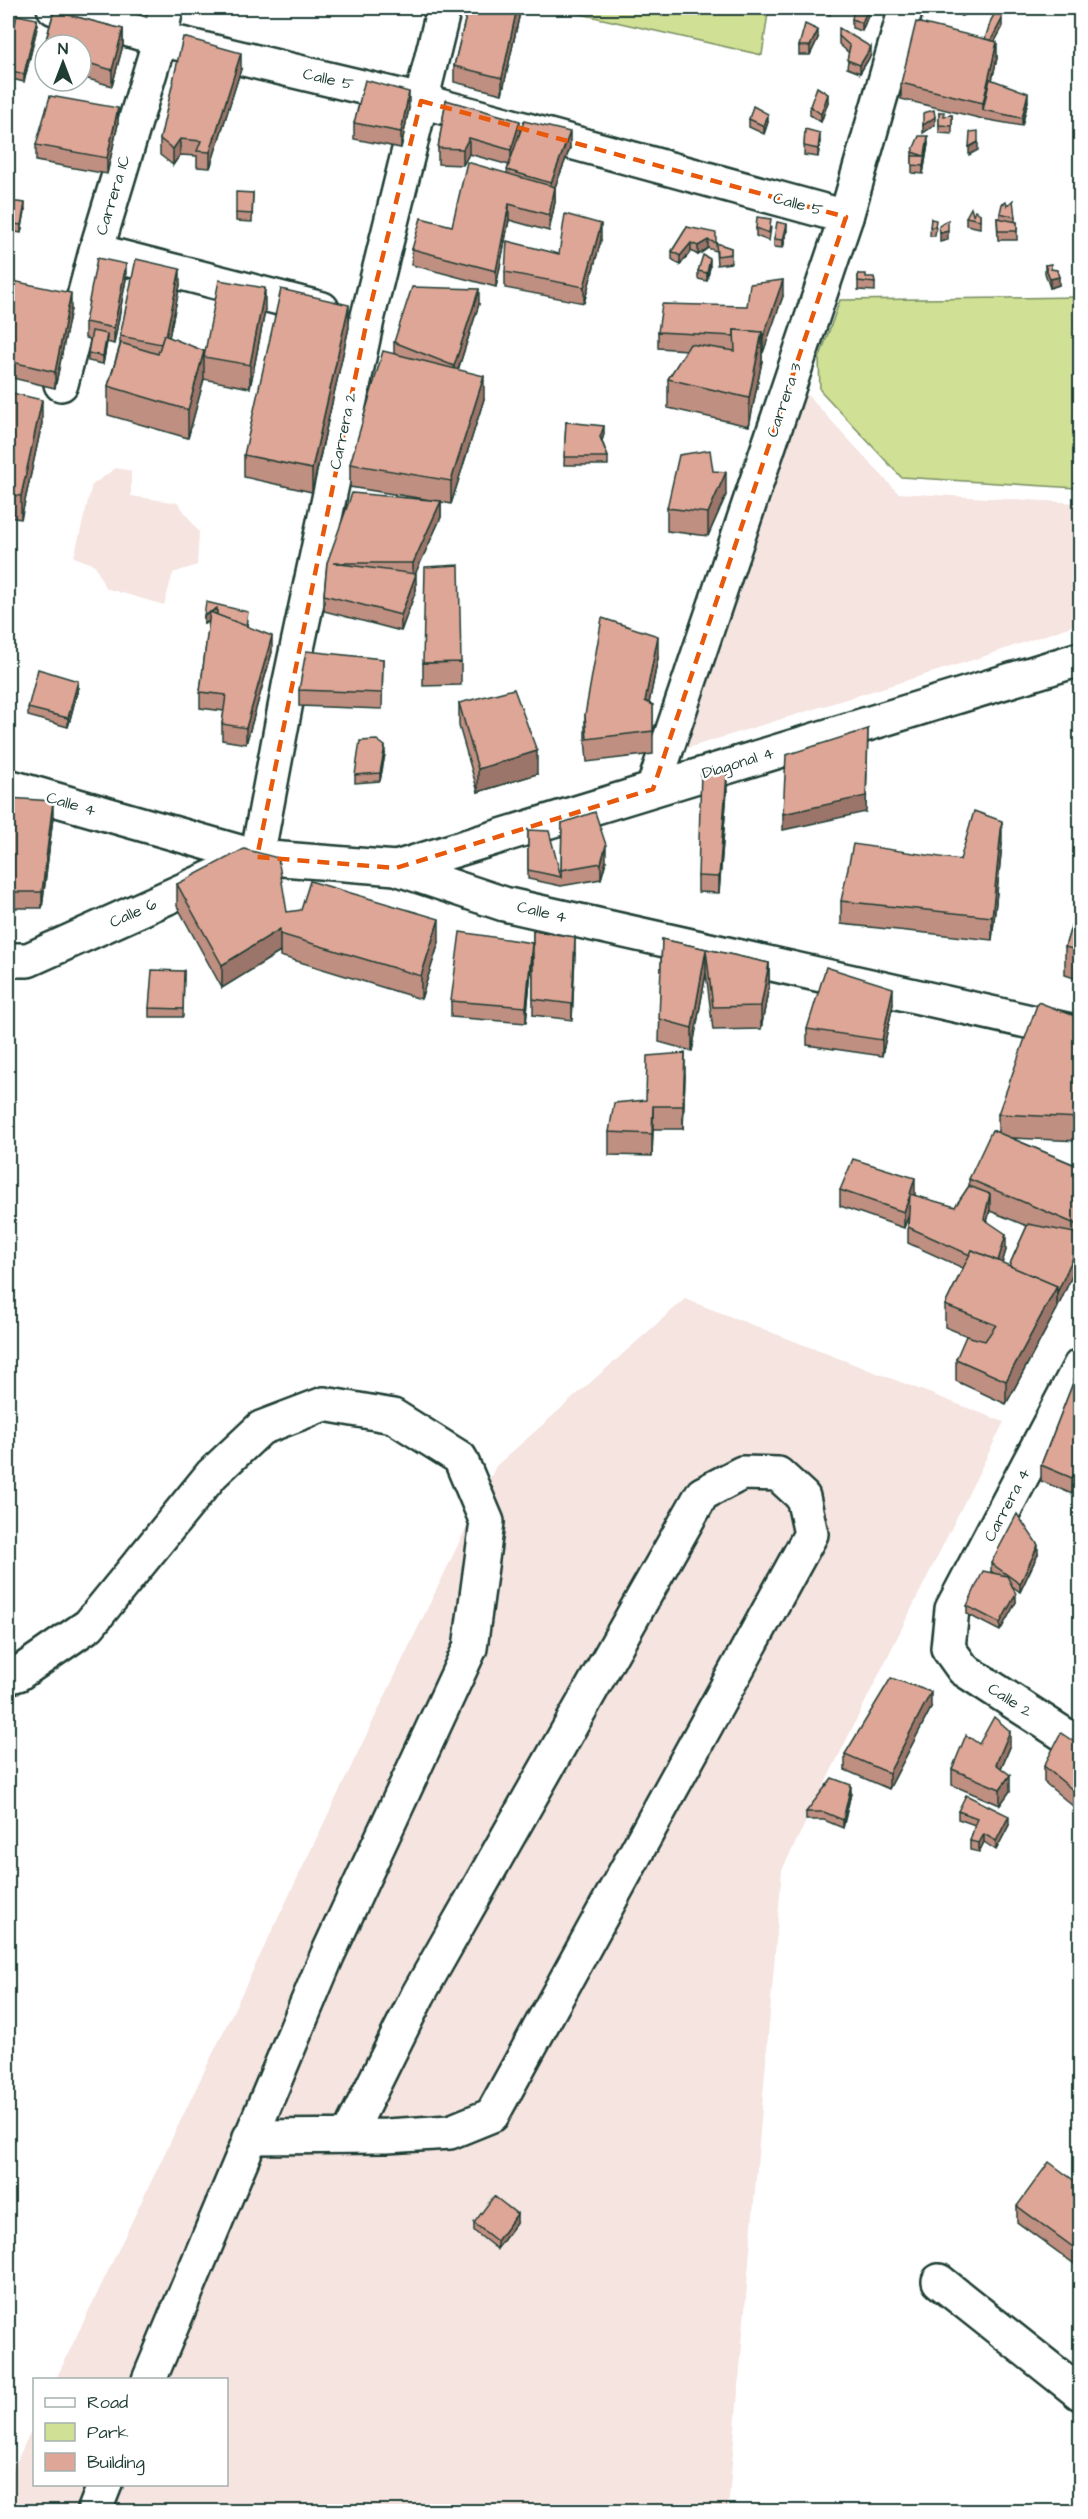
<svg xmlns="http://www.w3.org/2000/svg" width="1088" height="2519" font-family="'Architects Daughter',sans-serif">
	<style>
		.built { fill: #f5e4e0 }
		.green { fill: #d0e094; stroke: #788e64; stroke-width: 1.5 }
		.lines { fill: none; stroke-linecap: round; stroke-linejoin: round }
		.minor-casing { stroke: #1f3d34; stroke-width: 38 }
		.minor { stroke: #fff; stroke-width: 33 }
		.wall { fill: #bf8f81; stroke: #1f3d34; stroke-width: 1.5; fill-rule: evenodd }
		.shaded-wall { fill: #9b7469; stroke: #1f3d34; stroke-width: 1.5 }
		.building { fill: #dea696; stroke: #1f3d34; stroke-width: 1.5 }
		.marked { fill: none; stroke: #e8590c; stroke-width: 4.5; stroke-dasharray: 12 8; stroke-linejoin: round }
		.labels { text-anchor: middle; dominant-baseline: central; stroke-width: 5; stroke-linejoin: round; paint-order: stroke }
		.street-label { font-size: 16px; fill: #1f3d34; stroke: #fff }
	</style>
	<rect width="100%" height="100%" fill="#fff"/>
	<filter id="ink" filterUnits="userSpaceOnUse"><feTurbulence type="fractalNoise" baseFrequency=".0167" numOctaves="2"/><feDisplacementMap in="SourceGraphic" scale="12" xChannelSelector="R" yChannelSelector="G"/><feConvolveMatrix kernelMatrix="1 2 1 2 8 2 1 2 1" color-interpolation-filters="sRGB"/></filter>
	<g filter="url(#ink)">
		<g class="built">
			<polygon points="803,390 898,493 1080,503 1080,623 979,658 681,750"/>
			<polygon points="116,468 131,471 131,496 178,503 199,532 197,565 173,573 164,605 105,588 95,565 74,557 92,485"/>
			<polygon points="685,1299 1004,1422 782,1870 728,2511 8,2512 8,2480 34,2424 34,2484 226,2484 226,2380 56,2379 496,1466"/>
		</g>
		<g class="green">
			<polygon points="577,8 749,8 768,13 762,55 576,13"/>
			<polygon points="1080,297 1080,482 1076,488 901,477 820,390 819,359 840,300"/>
		</g>
		<g class="lines">
			<defs>
				<g id="minor">
					<polyline points="54,8 160,39 421,101 846,217"/>
					<polyline points="96,251 322,309"/>
					<polyline points="61,384 96,251 160,39 166,8"/>
					<polyline points="8,786 257,857 396,868 504,904 1080,1033"/>
					<polyline points="653,789 846,217 906,8"/>
					<polyline points="396,868 1080,659"/>
					<polyline points="8,960 28,960 257,857 289,686 367,320 444,8"/>
					<polyline points="1080,1366 952,1609 948,1648 963,1669 1080,1745"/>
					<polyline points="8,1677 18,1674 89,1625 212,1474 261,1428 324,1404 393,1416 460,1458 487,1522 470,1648 327,1956 149,2380"/>
					<polyline points="250,2137 387,2136 450,2132 492,2115 811,1534 803,1497 778,1474 742,1473 702,1494 418,1995 348,2136"/>
					<polyline points="939,2281 1080,2393"/>
					<polyline points="94,2512 105,2484"/>
				</g>
			</defs>
			<use href="#minor" class="minor-casing"/>
			<use href="#minor" class="minor"/>
		</g>
		<g class="wall">
			<polygon points="111,8 138,8 137,14"/>
			<polygon points="468,8 521,8 502,94 454,82 454,66"/>
			<polygon points="821,8 833,8 830,15 821,9"/>
			<polygon points="871,8 862,31 852,28 852,19"/>
			<polygon points="956,8 967,8 967,14 961,16"/>
			<rect x="982" y="8" width="10" height="5"/>
			<polygon points="54,11 123,29 123,45 112,86 81,77 81,45 45,45 45,68 43,67 43,51"/>
			<polygon points="37,28 24,82 8,78 8,57"/>
			<polygon points="1002,28 995,41 997,58 992,80 1028,101 1022,126 983,119 901,99 901,83 985,39"/>
			<polygon points="839,36 871,55 860,73 847,68 849,53 839,44"/>
			<polygon points="818,38 810,55 799,55 799,46"/>
			<polygon points="241,69 210,168 197,167 197,156 180,155 173,165 160,155 160,139"/>
			<polygon points="446,100 520,133 570,148 555,187 555,202 549,231 509,220 496,287 412,265 412,249 452,226 507,173 509,165 469,154 463,165 438,164 438,148"/>
			<polygon points="828,102 821,122 810,115 810,106"/>
			<polygon points="409,108 401,148 354,139 354,123"/>
			<polygon points="939,112 944,116 952,115 952,134 939,133"/>
			<polygon points="749,119 768,122 764,134 749,127"/>
			<polygon points="118,124 107,174 36,161 36,145"/>
			<polygon points="805,129 820,141 818,157 804,155"/>
			<polygon points="928,144 923,174 912,173 912,152"/>
			<polygon points="253,193 252,222 236,221 236,213"/>
			<polygon points="8,201 25,211 21,233 8,231"/>
			<polygon points="1007,206 1015,217 1015,222 1017,222 1017,240 998,240 997,218 1000,218 1000,213"/>
			<polygon points="980,214 980,228 966,225 966,217 973,215"/>
			<polygon points="931,219 936,228 935,236 930,236"/>
			<polygon points="687,227 716,243 731,248 731,263 717,265 716,251 708,248 698,255 691,251 680,265 672,259 672,251"/>
			<polygon points="771,227 769,241 756,236 756,228"/>
			<polygon points="787,232 783,248 774,247 774,239"/>
			<polygon points="601,240 584,303 505,288 505,272"/>
			<polygon points="1045,265 1051,269 1059,285 1050,288 1045,273"/>
			<polygon points="710,267 707,281 698,279 698,271"/>
			<polygon points="858,274 875,283 875,291 858,290"/>
			<polygon points="126,279 114,344 107,342 103,364 88,361 88,353 90,339 85,338 85,322"/>
			<polygon points="8,280 71,309 55,388 8,377"/>
			<polygon points="180,285 169,337 204,357 265,311 250,388 204,379 188,438 108,415 108,386 120,345 120,336"/>
			<polygon points="783,296 762,353 762,361 749,426 668,408 668,379 687,350 658,348 658,332"/>
			<polygon points="479,304 458,370 484,399 451,504 441,502 441,517 415,574 416,590 401,631 324,611 324,595 327,563 430,500 350,487 350,464 394,354 394,342"/>
			<polygon points="349,327 312,492 244,477 244,455"/>
			<polygon points="8,392 42,423 21,519 8,517"/>
			<polygon points="566,422 604,434 602,441 608,457 608,465 564,465"/>
			<polygon points="713,471 726,495 708,536 667,531 667,508"/>
			<polygon points="204,616 248,620 247,627 272,652 246,744 222,740 222,724 224,711 200,708 200,692 209,621 204,624"/>
			<polygon points="658,658 649,703 653,705 653,754 587,762 585,738 585,715"/>
			<polygon points="383,659 382,709 299,706 299,690"/>
			<polygon points="461,662 461,685 423,686 423,663"/>
			<polygon points="78,689 68,727 28,716 28,708"/>
			<polygon points="459,703 537,774 478,792 459,726"/>
			<polygon points="385,754 380,781 355,783 355,775"/>
			<polygon points="727,790 719,893 698,892 698,876"/>
			<polygon points="8,798 53,817 42,908 8,908"/>
			<polygon points="562,823 606,861 601,879 561,886 528,879 528,830 561,877"/>
			<polygon points="1002,844 992,940 841,924 841,901"/>
			<polygon points="177,884 287,912 439,942 421,999 280,956 280,952 222,988 177,906"/>
			<polygon points="1080,896 1080,980 1065,975 1065,947"/>
			<polygon points="533,931 575,953 572,1020 533,1015"/>
			<polygon points="662,939 769,963 769,986 761,1029 713,1030 706,973 692,1051 659,1042"/>
			<polygon points="532,959 526,1023 451,1017 451,1001"/>
			<polygon points="184,971 183,1017 149,1017 149,1008"/>
			<polygon points="893,1004 882,1056 807,1045 807,1029"/>
			<path d="M1080,1018v123l-69,-3 69,29v-3v94l-23,51 -51,95 -50,-23v-22l14,-22 -25,-10v-22l18,-37 -55,-25v-29l-4,14 -64,-22v-16l75,4v2l40,11 14,-21v-7l29,-47v-18zM990,1211l37,15 -18,40 -7,-3 4,-13 -19,-29z"/>
			<polygon points="685,1075 683,1129 653,1129 652,1156 609,1155 609,1132 646,1100"/>
			<polygon points="1080,1365 1072,1494 1041,1481 1041,1465"/>
			<polygon points="1038,1554 1020,1592 1012,1586 1016,1602 1000,1631 967,1614 967,1606 994,1574 991,1571 991,1563"/>
			<polygon points="931,1708 889,1789 845,1770 845,1754"/>
			<polygon points="979,1744 1010,1747 1001,1768 1010,1791 1000,1805 952,1785 952,1769"/>
			<polygon points="1080,1746 1080,1812 1044,1782 1044,1766"/>
			<polygon points="851,1793 843,1828 824,1820 806,1820 806,1812"/>
			<polygon points="958,1811 1009,1825 996,1850 984,1842 979,1852 970,1850 970,1841 975,1825 958,1819"/>
			<polygon points="1080,2185 1080,2268 1017,2222 1017,2206"/>
			<polygon points="517,2222 497,2249 474,2231 474,2223"/>
		</g>
		<g class="shaded-wall">
			<polygon points="517,8 521,8 502,94 502,78"/>
			<polygon points="868,8 871,8 862,31 862,23"/>
			<polygon points="961,8 967,8 967,14 961,16"/>
			<polygon points="37,19 37,28 24,82 24,74"/>
			<polygon points="1002,19 1002,28 989,52 989,44"/>
			<polygon points="123,29 123,45 112,86 112,70"/>
			<polygon points="818,30 818,38 810,55 810,46"/>
			<polygon points="997,42 997,58 985,111 983,110 983,103"/>
			<polygon points="871,47 871,55 860,73 860,65"/>
			<polygon points="241,53 241,69 210,168 210,152"/>
			<polygon points="409,92 409,108 401,148 401,132"/>
			<polygon points="1028,93 1028,101 1022,126 1022,118"/>
			<polygon points="828,94 828,102 821,122 821,114"/>
			<polygon points="118,108 118,124 107,174 107,158"/>
			<polygon points="768,114 768,122 764,134 764,126"/>
			<polygon points="935,117 935,125 923,133 923,125"/>
			<polygon points="520,121 520,137 511,166 511,150"/>
			<polygon points="570,132 570,148 555,187 555,202 549,231 551,183"/>
			<polygon points="820,133 820,141 818,157 818,149"/>
			<polygon points="928,136 928,144 923,174 923,166"/>
			<polygon points="469,138 469,154 463,165 463,149"/>
			<polygon points="180,139 180,155 173,165 173,149"/>
			<polygon points="978,142 978,150 969,155 969,147"/>
			<polygon points="25,203 25,211 21,233 21,225"/>
			<polygon points="509,204 509,220 496,287 496,271"/>
			<polygon points="601,224 601,240 584,303 584,287"/>
			<polygon points="787,224 787,232 783,248 783,240"/>
			<polygon points="948,231 948,240 940,242 940,233"/>
			<polygon points="708,240 708,248 698,255 698,246"/>
			<polygon points="691,243 691,251 680,265 680,256"/>
			<polygon points="710,259 710,267 707,281 707,273"/>
			<polygon points="126,264 126,279 114,344 114,328"/>
			<polygon points="180,269 180,285 164,361 164,345"/>
			<polygon points="1059,277 1059,285 1050,288 1050,279"/>
			<polygon points="783,280 783,296 763,353 763,337"/>
			<polygon points="265,288 265,311 250,388 250,365"/>
			<polygon points="479,289 479,304 454,382 454,366"/>
			<polygon points="71,293 71,309 55,388 55,372"/>
			<polygon points="349,305 349,327 312,492 312,469"/>
			<polygon points="762,332 762,361 749,426 749,398"/>
			<polygon points="107,334 107,342 103,364 103,356"/>
			<polygon points="204,351 204,379 188,438 188,410"/>
			<polygon points="484,376 484,399 451,504 451,481"/>
			<polygon points="42,400 42,423 21,519 21,496"/>
			<polygon points="604,426 604,434 600,445 600,437"/>
			<polygon points="726,472 726,495 708,536 708,513"/>
			<polygon points="441,501 441,517 413,579 413,563"/>
			<polygon points="416,574 416,590 401,631 401,615"/>
			<polygon points="217,608 217,617 204,624 204,616"/>
			<polygon points="272,636 272,652 246,744 246,728"/>
			<polygon points="658,636 658,658 645,724 645,701"/>
			<polygon points="78,681 78,689 68,727 68,718"/>
			<polygon points="868,729 866,812 783,830 783,814"/>
			<polygon points="385,746 385,754 380,781 380,773"/>
			<polygon points="537,751 537,774 478,792 478,769"/>
			<polygon points="727,774 727,790 719,893 719,877"/>
			<polygon points="53,801 53,817 42,908 42,892"/>
			<polygon points="1002,821 1002,844 992,940 992,917"/>
			<polygon points="606,845 606,861 601,879 601,863"/>
			<polygon points="439,919 439,942 421,999 421,976"/>
			<polygon points="280,929 280,952 222,988 222,965"/>
			<polygon points="575,937 575,953 572,1020 572,1004"/>
			<polygon points="532,943 532,959 526,1023 526,1007"/>
			<polygon points="706,950 706,973 692,1051 692,1028"/>
			<polygon points="769,963 769,986 761,1029 761,1006"/>
			<polygon points="893,988 893,1004 882,1056 882,1040"/>
			<polygon points="685,1053 685,1075 683,1129 683,1106"/>
			<polygon points="653,1106 653,1129 652,1156 652,1134"/>
			<polygon points="915,1178 915,1194 910,1210 910,1194"/>
			<polygon points="990,1194 990,1210 984,1235 984,1219"/>
			<polygon points="910,1195 910,1211 904,1228 904,1212"/>
			<polygon points="1006,1234 1006,1250 996,1283 996,1267"/>
			<polygon points="1080,1242 1080,1258 1057,1309 1057,1293"/>
			<polygon points="1057,1286 1057,1309 1006,1404 1006,1381"/>
			<polygon points="1080,1462 1080,1478 1072,1494 1072,1478"/>
			<polygon points="1038,1545 1038,1554 1020,1592 1020,1584"/>
			<polygon points="1016,1594 1016,1602 1000,1631 1000,1623"/>
			<polygon points="931,1692 931,1708 889,1789 889,1773"/>
			<polygon points="1010,1731 1010,1747 996,1780 996,1764"/>
			<polygon points="1010,1775 1010,1791 1000,1805 1000,1789"/>
			<polygon points="851,1785 851,1793 843,1828 843,1820"/>
			<polygon points="1009,1816 1009,1825 996,1850 996,1841"/>
			<polygon points="984,1834 984,1842 979,1852 979,1843"/>
			<polygon points="517,2214 517,2222 497,2249 497,2241"/>
		</g>
		<g class="building">
			<polygon points="468,8 517,8 502,78 454,66"/>
			<polygon points="854,8 868,8 862,23 852,19"/>
			<polygon points="998,8 1000,8 1002,19 991,40 985,39 991,20"/>
			<polygon points="54,11 123,29 112,70 81,61 81,45 45,45 45,52 43,51"/>
			<polygon points="17,15 37,19 24,74 8,70 8,57"/>
			<polygon points="916,22 997,42 983,103 901,83"/>
			<polygon points="805,24 818,30 810,46 799,46"/>
			<polygon points="839,28 871,47 860,65 847,60 850,46 839,36"/>
			<polygon points="183,37 241,53 210,152 197,151 201,141 180,139 173,149 160,139"/>
			<polygon points="990,79 1028,93 1022,118 983,110"/>
			<polygon points="365,80 409,92 401,132 354,123"/>
			<polygon points="817,87 828,94 821,114 810,106"/>
			<polygon points="50,96 118,108 107,158 36,145"/>
			<polygon points="446,100 520,121 511,150 469,138 463,149 438,148"/>
			<polygon points="753,106 768,114 764,126 749,119"/>
			<polygon points="934,110 935,117 923,125 923,113"/>
			<polygon points="939,112 944,112 944,116 952,115 952,126 939,125"/>
			<polygon points="524,121 570,132 551,183 507,170"/>
			<polygon points="805,129 820,133 818,149 804,146"/>
			<polygon points="978,131 978,142 969,147 970,132"/>
			<polygon points="919,136 928,136 923,166 912,165 912,156 924,156 912,152"/>
			<polygon points="467,162 555,187 549,215 509,204 496,271 412,249 421,218 452,226"/>
			<polygon points="236,192 253,193 252,214 236,213"/>
			<polygon points="1013,200 1015,217 1000,213 1002,204 1006,202 1007,206"/>
			<polygon points="8,201 25,203 21,225 8,223"/>
			<polygon points="971,208 973,215 975,210 980,214 980,220 966,217"/>
			<polygon points="565,214 601,224 584,287 505,272 507,241 559,254"/>
			<polygon points="757,217 771,219 769,233 756,228"/>
			<polygon points="997,218 1017,222 1017,231 998,231"/>
			<polygon points="931,219 936,220 935,227 930,227"/>
			<polygon points="948,220 948,231 940,233 939,226"/>
			<polygon points="777,222 787,224 783,240 774,239"/>
			<polygon points="687,227 716,233 716,243 708,240 698,246 691,243 680,256 672,251"/>
			<polygon points="716,243 731,248 731,254 717,256"/>
			<polygon points="703,255 710,259 707,273 698,271"/>
			<polygon points="97,258 126,264 114,328 85,322"/>
			<polygon points="136,259 180,269 166,336 164,335 161,344 120,336"/>
			<polygon points="1051,264 1051,269 1057,270 1059,277 1050,279 1045,265"/>
			<polygon points="858,274 866,274 866,277 874,277 875,283 858,281"/>
			<polygon points="8,280 71,293 55,372 8,361"/>
			<polygon points="219,280 265,288 250,365 204,357"/>
			<polygon points="783,280 763,337 762,332 734,330 734,336 658,332 662,304 747,306 750,284"/>
			<polygon points="412,287 479,289 454,366 394,342"/>
			<polygon points="281,289 349,305 312,469 244,455"/>
			<polygon points="734,330 762,332 749,398 668,379 690,344 735,351"/>
			<polygon points="92,331 107,334 103,356 88,353"/>
			<polygon points="164,335 204,351 188,410 108,386 121,343 158,354"/>
			<polygon points="383,351 484,376 451,481 350,464"/>
			<polygon points="8,392 42,400 21,496 8,495"/>
			<polygon points="566,422 604,426 600,437 608,457 564,457"/>
			<polygon points="710,450 713,471 726,472 708,513 667,508 679,455"/>
			<polygon points="352,493 441,501 413,563 333,563 416,574 401,615 324,595 327,563"/>
			<polygon points="459,565 461,662 423,663 425,567"/>
			<polygon points="206,602 248,612 246,626 217,615 217,608 204,616"/>
			<polygon points="210,612 272,636 246,728 222,724 226,695 200,692"/>
			<polygon points="602,618 658,636 645,701 653,705 653,731 587,739 585,715"/>
			<polygon points="306,651 383,659 382,693 299,690"/>
			<polygon points="38,669 78,681 68,718 28,708"/>
			<polygon points="514,689 537,751 478,769 459,703"/>
			<polygon points="868,729 866,796 783,814 786,755"/>
			<polygon points="377,740 385,746 380,773 355,775 360,741"/>
			<polygon points="701,771 727,774 719,877 698,876"/>
			<polygon points="8,798 53,801 42,892 8,892"/>
			<polygon points="974,811 1002,821 992,917 841,901 853,844 960,860"/>
			<polygon points="595,812 606,845 601,863 561,870 562,823"/>
			<polygon points="528,830 549,831 561,877 528,870"/>
			<polygon points="244,849 278,858 287,912 301,910 310,881 439,919 421,976 280,934 280,929 222,965 177,884"/>
			<polygon points="1080,896 1080,951 1065,947"/>
			<polygon points="533,931 575,937 572,1004 533,999"/>
			<polygon points="460,932 532,943 526,1007 451,1001"/>
			<polygon points="662,939 769,963 761,1006 713,1007 706,950 692,1028 659,1019"/>
			<polygon points="826,967 893,988 882,1040 807,1029"/>
			<polygon points="152,970 184,971 183,1009 149,1008"/>
			<polygon points="1038,1002 1080,1018 1080,1118 998,1114"/>
			<polygon points="685,1053 683,1106 653,1106 652,1134 609,1132 614,1103 646,1100 647,1056"/>
			<polygon points="992,1130 1080,1167 1080,1164 1080,1226 969,1179"/>
			<polygon points="853,1159 915,1178 910,1194 955,1207 969,1186 990,1194 984,1219 1006,1234 998,1261 972,1250 970,1255 908,1227 910,1195 904,1212 840,1190"/>
			<polygon points="1028,1224 1080,1234 1080,1242 1057,1293 1057,1286 1009,1266"/>
			<polygon points="972,1250 1057,1286 1006,1381 956,1359 966,1336 985,1341 996,1325 945,1305"/>
			<polygon points="1080,1365 1080,1462 1072,1478 1041,1465"/>
			<polygon points="1017,1514 1038,1545 1020,1584 991,1563"/>
			<polygon points="983,1571 1007,1576 1016,1594 1000,1623 967,1606"/>
			<polygon points="891,1678 931,1692 889,1773 845,1754"/>
			<polygon points="994,1717 1010,1731 996,1764 1010,1775 1000,1789 952,1769 966,1735 979,1744"/>
			<polygon points="1061,1733 1080,1746 1080,1796 1044,1766"/>
			<polygon points="832,1778 851,1785 843,1820 824,1812 806,1812"/>
			<polygon points="966,1795 1009,1816 996,1841 984,1834 979,1843 970,1841 977,1818 958,1811"/>
			<polygon points="1049,2162 1080,2185 1080,2252 1017,2206"/>
			<polygon points="494,2196 517,2214 497,2241 474,2223"/>
			<polygon points="1080,2495 1080,2511 1069,2511"/>
		</g>
	</g>
	<path class="marked" d="M421,101l425,116 -193,572 -257,79 -139,-11 110,-537z"/>
	<g class="labels">
		<g class="street-label">
			<text transform="translate(328 79) rotate(13)">Calle 5</text>
			<text transform="translate(113 195) rotate(-73)">Carrera 1C</text>
			<text transform="translate(798 204) rotate(15)">Calle 5</text>
			<text transform="translate(784 400) rotate(-71)">Carrera 3</text>
			<text transform="translate(343 431) rotate(-78)">Carrera 2</text>
			<text transform="translate(738 763) rotate(-17)">Diagonal 4</text>
			<text transform="translate(71 804) rotate(16)">Calle 4</text>
			<text transform="translate(542 912) rotate(13)">Calle 4</text>
			<text transform="translate(133 913) rotate(-24)">Calle 6</text>
			<text transform="translate(1007 1505) rotate(-62)">Carrera 4</text>
			<text transform="translate(1010 1700) rotate(33)">Calle 2</text>
		</g>
	</g>
	<rect width="1088" height="2519" fill="none" stroke="#fff" stroke-width="30"/>
	<rect x="15" y="15" width="1058" height="2489" fill="none" stroke="#1f3d34" stroke-width="2" filter="url(#ink)"/>
	<rect x="33" y="2378" width="195" height="108" fill="#ffffff" stroke="#a5b1ae" stroke-width="1.5"/>
	<rect x="45" y="2398" width="30" height="9" fill="#ffffff" stroke="#a5b1ae" stroke-width="1.5"/>
	<text x="87" y="2408" font-size="18" fill="#1f3d34">Road</text>
	<rect x="45" y="2423" width="30" height="18" fill="#d0e094" stroke="#a5b1ae" stroke-width="1.5"/>
	<text x="87" y="2438" font-size="18" fill="#1f3d34">Park</text>
	<rect x="45" y="2453" width="30" height="18" fill="#dea696" stroke="#a5b1ae" stroke-width="1.5"/>
	<text x="87" y="2468" font-size="18" fill="#1f3d34">Building</text>
	<g transform="translate(63 63)"><circle r="28" fill="#ffffff" stroke="#a5b1ae" stroke-width="1.5"/>
	<path d="M0-4.5L10 22L0 15L-10 22Z" fill="#1f3d34"/>
	<text y="-9" font-size="16" font-weight="bold" text-anchor="middle" fill="#1f3d34">N</text>
	</g>
</svg>
